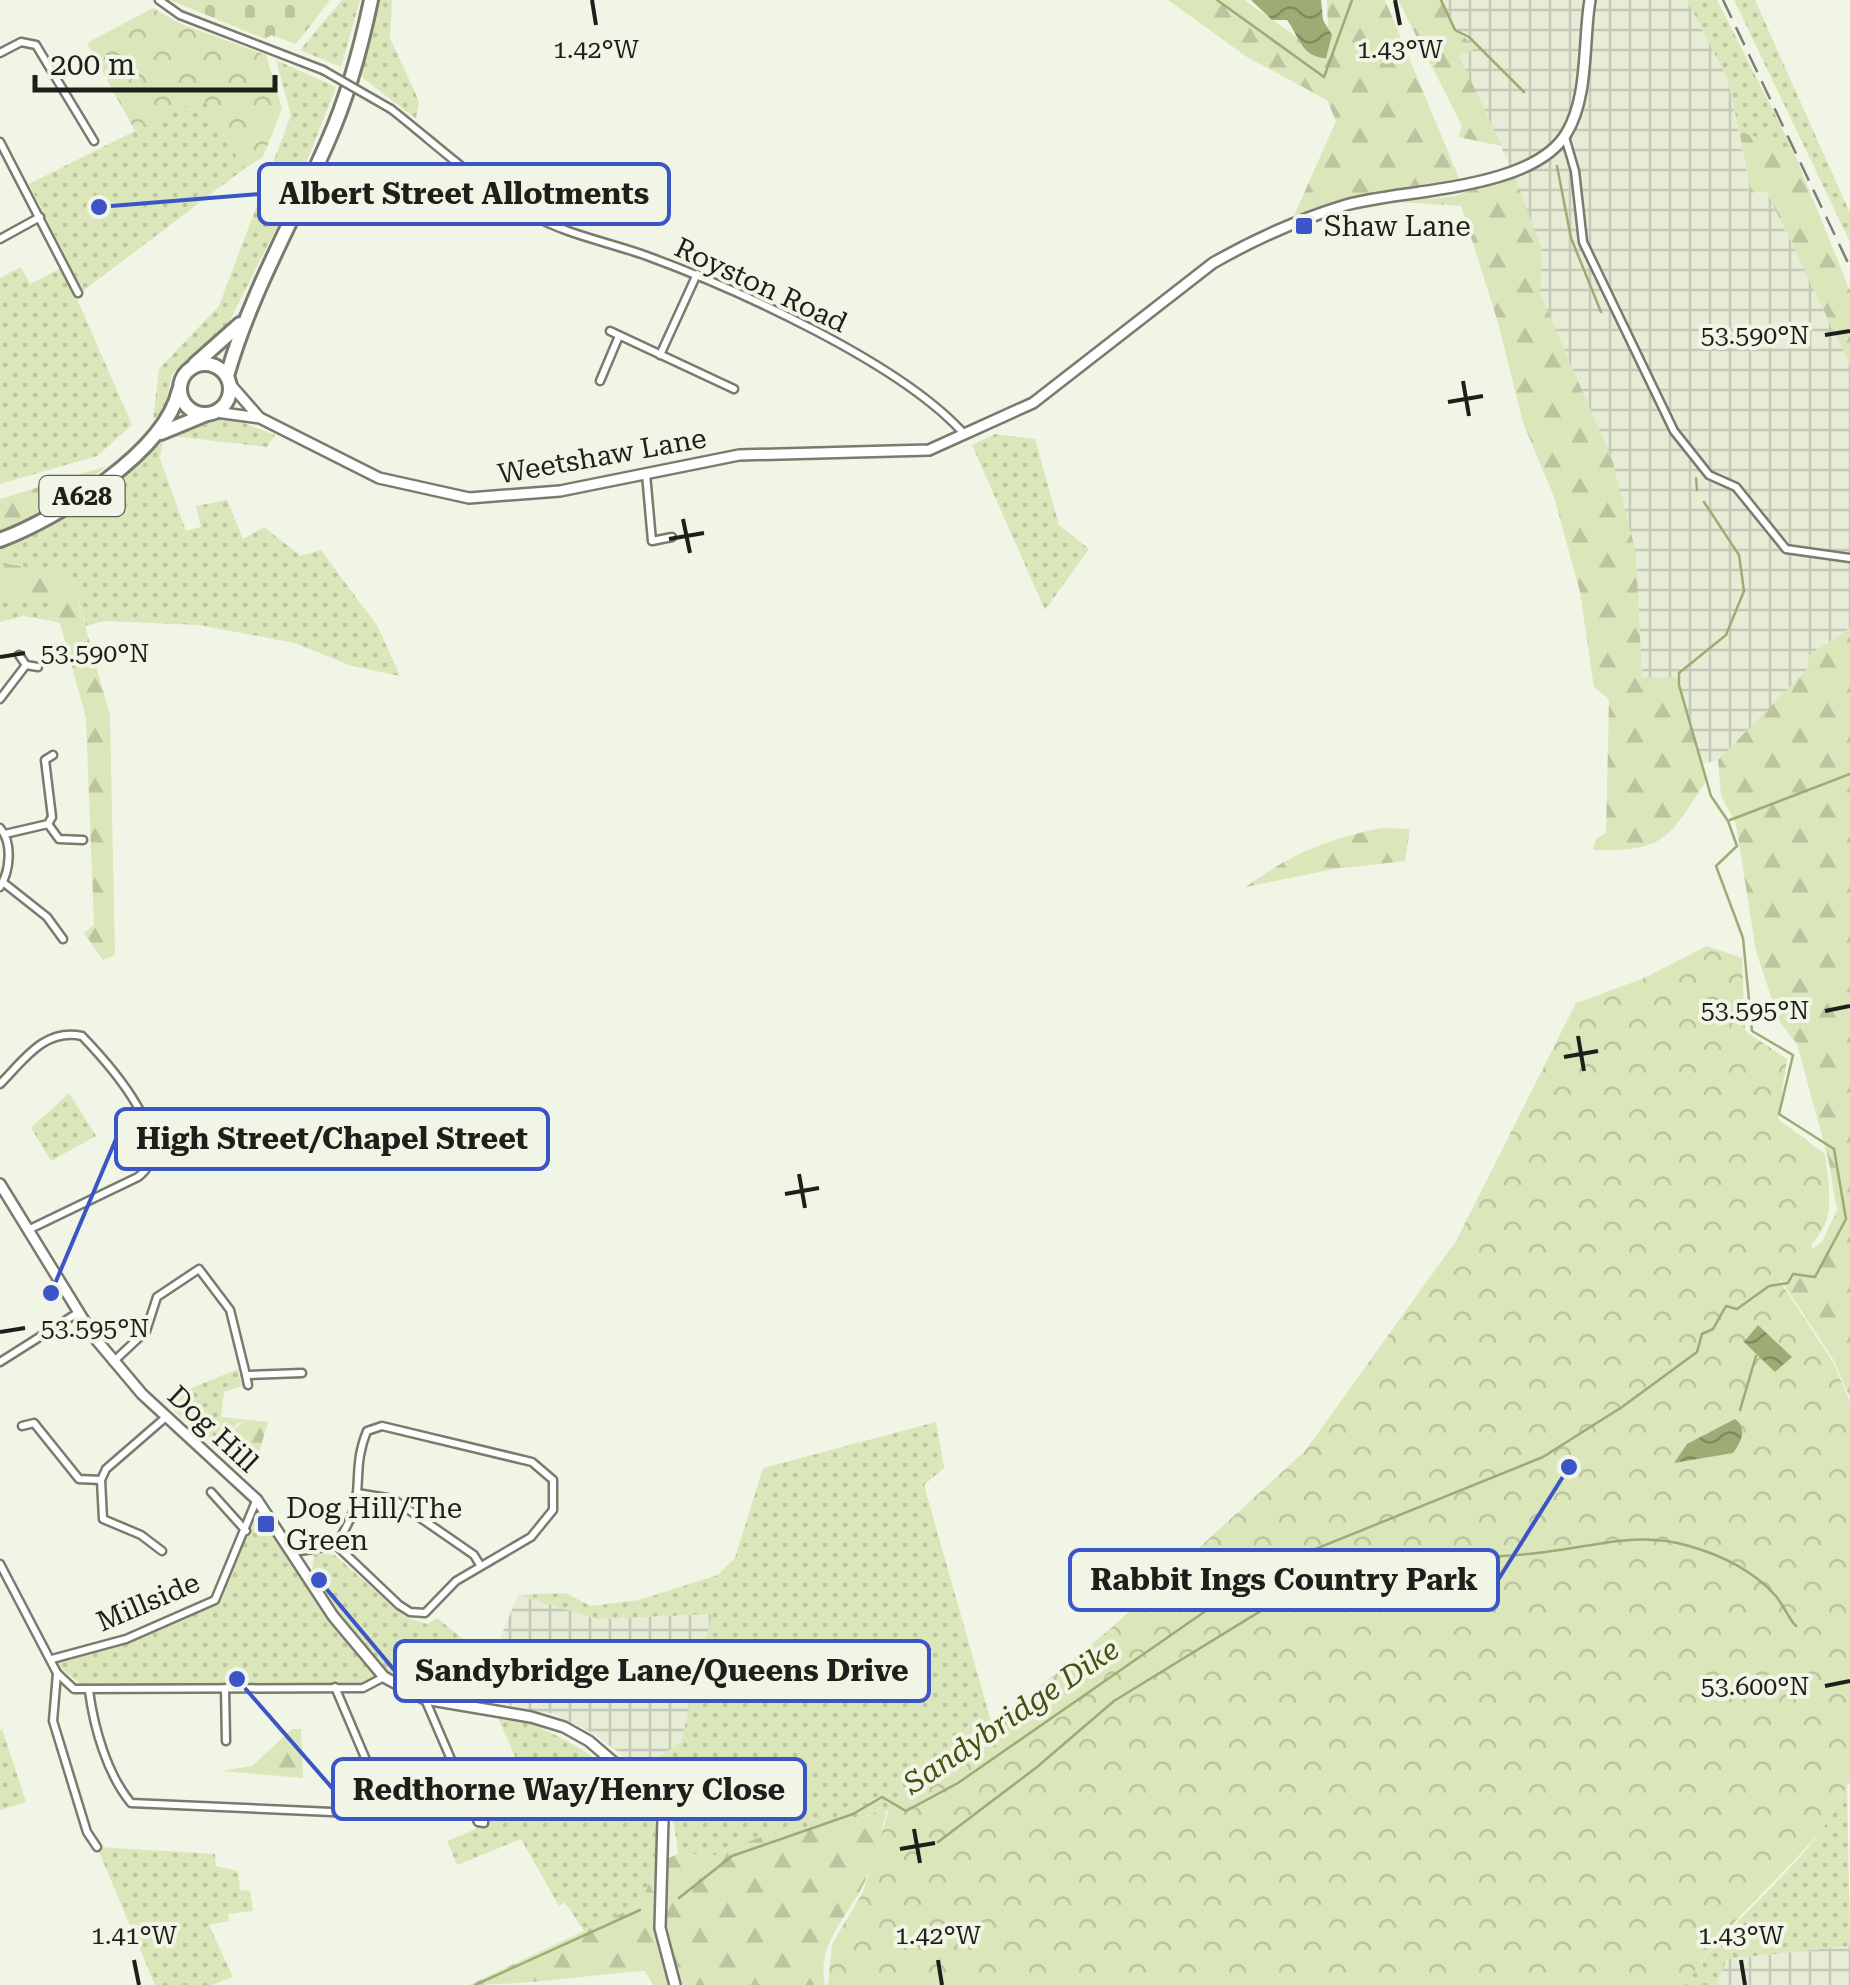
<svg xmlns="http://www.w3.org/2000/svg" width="1850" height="1985" font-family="'Roboto Serif',serif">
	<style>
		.industrial { fill: url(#industrial-grid) }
		.grass { fill: url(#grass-dots) }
		.forest { fill: url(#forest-firs) }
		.cemetery { fill: url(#cemetery-stones) }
		.park { fill: url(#park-crowns) }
		.water { fill: url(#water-waves) }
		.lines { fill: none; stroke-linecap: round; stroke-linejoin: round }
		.stream { stroke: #9eab74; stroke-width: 2.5 }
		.street-casing { stroke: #787b6e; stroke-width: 11 }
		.secondary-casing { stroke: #787b6e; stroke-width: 14 }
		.highway-casing { stroke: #787b6e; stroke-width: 18 }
		.street { stroke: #fff; stroke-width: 6 }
		.secondary { stroke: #fff; stroke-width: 9 }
		.highway { stroke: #fff; stroke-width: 12 }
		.rail { stroke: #7c7f75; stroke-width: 2.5; stroke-dasharray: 20 10; stroke-linecap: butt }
		.street-bridge-casing { stroke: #787b6e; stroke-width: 11; stroke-linecap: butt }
		.street-bridge { stroke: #fff; stroke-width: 6 }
		.ticks { fill: none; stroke: #1d1f1a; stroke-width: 4 }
		.poi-dot { fill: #3b55c7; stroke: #f1f5e6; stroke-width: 4 }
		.labels { text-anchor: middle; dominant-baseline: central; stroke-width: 8; stroke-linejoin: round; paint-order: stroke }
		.shield { fill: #f1f5e6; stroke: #5d5f57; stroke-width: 2.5 }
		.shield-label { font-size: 25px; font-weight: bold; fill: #1d1f1a }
		.poi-label { font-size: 28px; fill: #1d1f1a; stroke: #f1f5e6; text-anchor: start }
		.street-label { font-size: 28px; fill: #1d1f1a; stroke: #f1f5e6 }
		.water-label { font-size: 30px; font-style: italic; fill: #455011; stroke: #f1f5e6 }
		.ticks-label { font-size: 25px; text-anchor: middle; fill: #1d1f1a; stroke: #f1f5e6; stroke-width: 8; stroke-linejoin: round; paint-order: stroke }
		.leader { fill: none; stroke: #3b55c7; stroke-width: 4 }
		.callout-dot { fill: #3b55c7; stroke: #f1f5e6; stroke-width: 4 }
		.callout { fill: #f1f5e6; stroke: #3b55c7; stroke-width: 4 }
		.callout-label { font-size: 30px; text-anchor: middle; font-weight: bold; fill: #1d1f1a }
	</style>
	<defs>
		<pattern id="industrial-grid" width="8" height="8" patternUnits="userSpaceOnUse" patternTransform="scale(2.5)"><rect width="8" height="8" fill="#e6ecd6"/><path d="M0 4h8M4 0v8" fill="none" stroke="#c5cab7"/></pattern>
		<pattern id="grass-dots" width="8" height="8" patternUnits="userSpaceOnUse" patternTransform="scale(2.5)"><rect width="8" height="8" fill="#dbe6ba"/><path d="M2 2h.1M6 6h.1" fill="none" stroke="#bcc59f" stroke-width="1.8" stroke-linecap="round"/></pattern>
		<pattern id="forest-firs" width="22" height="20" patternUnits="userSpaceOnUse" patternTransform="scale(2.5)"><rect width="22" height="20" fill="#dbe6ba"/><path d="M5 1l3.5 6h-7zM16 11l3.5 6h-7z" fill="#bcc59f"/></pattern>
		<pattern id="cemetery-stones" width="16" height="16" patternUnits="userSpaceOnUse" patternTransform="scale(2.5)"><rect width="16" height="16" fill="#dbe6ba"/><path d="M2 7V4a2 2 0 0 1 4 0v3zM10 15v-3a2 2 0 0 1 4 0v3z" fill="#bcc59f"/></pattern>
		<pattern id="park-crowns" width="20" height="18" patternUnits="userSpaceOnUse" patternTransform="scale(2.5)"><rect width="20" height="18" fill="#dbe6ba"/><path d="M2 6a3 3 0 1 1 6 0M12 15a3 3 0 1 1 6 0" fill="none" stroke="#bcc59f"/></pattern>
		<pattern id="water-waves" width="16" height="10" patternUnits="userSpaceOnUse" patternTransform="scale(2.5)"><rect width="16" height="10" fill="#9eab74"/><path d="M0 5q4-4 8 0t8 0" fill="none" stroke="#808b5e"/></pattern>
	</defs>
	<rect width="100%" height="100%" fill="#f1f5e6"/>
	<g class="industrial">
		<polygon points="1442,0 1687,0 1728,80 1751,192 1766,190 1850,365 1850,628 1808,656 1811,665 1723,759 1702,764 1679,678 1642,678 1636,553 1539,294 1541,250 1514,175 1459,56 1476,48 1458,32"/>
		<polygon points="518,1595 597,1619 713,1613 681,1742 642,1769 589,1731 553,1714 512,1707 472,1677 490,1663"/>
		<polygon points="1850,1946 1850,1985 1716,1985 1727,1959"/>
	</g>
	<g class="grass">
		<polygon points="342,0 360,0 341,67 300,50"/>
		<polygon points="380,0 392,0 390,38 419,101 416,119 359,75"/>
		<polygon points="1687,0 1717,0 1793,150 1739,131 1728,80"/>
		<polygon points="1734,0 1755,0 1850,213 1850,242"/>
		<polygon points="276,60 336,87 296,189 229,322 172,374 164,413 153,419 159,369 219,306 291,115"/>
		<polygon points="203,97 244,169 83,291 29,184"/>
		<polygon points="21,267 30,284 63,267 132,425 97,456 0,484 0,278"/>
		<polygon points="228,417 275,435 267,447 173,436"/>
		<polygon points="995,434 1035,439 1059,525 1089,549 1045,610 972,445"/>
		<polygon points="163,441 160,459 186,531 201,527 196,506 227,500 243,539 264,527 301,556 321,550 378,627 400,676 352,666 295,643 199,625 104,621 86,626 71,574 0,566 0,546 98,493"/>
		<polygon points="10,594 48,600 52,621 23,616 0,622 0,596"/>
		<polygon points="69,1093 96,1136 51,1161 31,1128"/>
		<polygon points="238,1369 242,1386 224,1392 221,1417 250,1420 238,1423 217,1446 220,1452 162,1400"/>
		<path d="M936,1422l8,46 -20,17 68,240 -106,87 -121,23 -50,20 -37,-1c-4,-35 -7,-63 -36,-85l39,-27 31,-128 -115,5 -79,-24 47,-2 26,13 48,-6 79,-25 17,-17 28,-90z"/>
		<polygon points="257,1500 333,1616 384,1677 363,1688 89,1691 51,1660 87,1651 215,1601"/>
		<path d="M324,1552l12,4 69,61 22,7 10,-6 47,38 -16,18 -3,-6 -27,11h-16l-4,6c-49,-11 -81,-75 -106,-115l2,-15z"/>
		<path d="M496,1714c50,8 155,67 164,122 4,22 -11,48 -19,68l-57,27 -19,-29 -6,4 -38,-67 -64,26 -10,-24 29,-12 -7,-20 37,-15 -9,-21 22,-8z"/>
		<polygon points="2,1729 26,1802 0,1810 0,1730"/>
		<path d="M1847,1781l3,165 -123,13 -11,26h-31c43,-68 141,-132 162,-204z"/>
		<polygon points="97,1847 215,1854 216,1866 238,1871 240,1890 250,1891 253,1911 228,1914 229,1921 209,1925 233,1977 212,1985 155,1985"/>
	</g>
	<g class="forest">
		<path d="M1168,0h76l74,52 10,-20 -1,-32h58l74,178c-55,15 -111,23 -166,40l43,-97 -9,-21 -80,-43z"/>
		<polygon points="1398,0 1442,0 1458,32 1477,48 1459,56 1502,146 1458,137 1462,126"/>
		<polygon points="1739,131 1793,150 1850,291 1850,365 1766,190 1751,193"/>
		<path d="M1514,175l28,75 -2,44 72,165 24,94 6,124 37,1 27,103c-37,57 -41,71 -113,69l3,-11 10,-6 3,-134 -15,-12 -14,-95 -26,-95 -31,-75 -26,-103 -36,-113 -63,-4 57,-6z"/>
		<polygon points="107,466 60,502 0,531 0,499"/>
		<polygon points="7,564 71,574 110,716 115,955 103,960 84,933 94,925 86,718 60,623 52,621 48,600 0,596 0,566"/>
		<polygon points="1850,628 1850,1398 1833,1359 1778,1276 1763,1110 1807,1172 1812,1249 1822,1242 1837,1210 1828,1158 1797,1044 1779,1021 1756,951 1736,824 1721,795 1718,760 1810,666 1808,656"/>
		<path d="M1381,828l29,1 -5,32 -71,8 -88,18c47,-34 78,-47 135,-59z"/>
		<path d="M250,1420l18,2 -12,40 -20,3 -16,-13 -2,-11c14,-5 17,-17 32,-21z"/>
		<polygon points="292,1729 301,1729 303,1778 222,1771 252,1766"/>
		<path d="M886,1812c-5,20 -10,41 -17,60 -14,39 -54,68 -44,113h-172l-8,-14c-60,4 -116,14 -176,14l172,-81 16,-41 21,-9 37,1 50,-20z"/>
	</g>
	<polygon class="cemetery" points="170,0 330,0 296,44 271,35 265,39"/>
	<g class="park">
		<polygon points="153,8 181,24 266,55 282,109 263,157 244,169 203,98 135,131 87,43"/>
		<path d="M1707,946l35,12 3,73 42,28 -9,60 47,35c11,77 3,71 -46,126l54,82 17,40v380c-10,12 -15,33 -31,51 -44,51 -97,94 -134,152h-857l4,-41 31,-52 26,-83 220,-179 196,-179 151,-210 120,-238 66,-24z"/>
	</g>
	<g class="water">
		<path d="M1251,0h70l2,20 9,15 -6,23c-24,0 -27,-22 -39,-38h-15z"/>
		<polygon points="1758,1325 1792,1357 1775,1372 1744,1342"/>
		<path d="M1735,1419c13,9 6,23 -2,34l-59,10 13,-19z"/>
	</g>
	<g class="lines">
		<g class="stream">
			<polyline points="1217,0 1324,77 1352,0"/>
			<polyline points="1441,0 1455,30 1469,37 1524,92"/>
			<polyline points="1557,166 1571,238 1601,312"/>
			<polyline points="1696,478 1697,490"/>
			<polyline points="1730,820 1850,774"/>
			<polyline points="1740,1410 1756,1356"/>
			<path d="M938,1842l99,-75 77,-66 189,-116c74,-30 156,-23 234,-32 53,-5 99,-23 152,-7 32,9 64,25 86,49 9,10 13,23 21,31"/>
			<polyline points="679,1898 732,1856 853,1814 882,1797 906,1811 958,1783 1266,1569 1543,1457 1622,1407 1697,1352 1702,1334 1713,1329 1726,1306 1737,1309 1769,1286 1788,1283 1793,1274 1815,1277 1846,1219 1834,1149 1779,1114 1793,1055 1752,1031 1743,938 1716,866 1737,846 1728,821 1711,796 1679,685 1679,673 1726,635 1744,591 1739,555 1704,502"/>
			<polyline points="475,1985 640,1910"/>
		</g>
		<defs>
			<g id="street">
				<polyline points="159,0 180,15 323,70"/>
				<polyline points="0,53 21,42 36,45 94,141"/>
				<path d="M391,109c46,36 90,78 141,106 36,20 76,27 115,41 90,33 256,108 318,179"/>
				<polyline points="1565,137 1575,171 1583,242 1674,431 1709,475 1736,487 1786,549 1850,558"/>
				<polyline points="0,142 78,293"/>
				<polyline points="0,239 40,217"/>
				<polyline points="610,331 734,389"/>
				<polyline points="660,355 697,274"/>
				<polyline points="600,381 619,336"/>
				<polyline points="646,474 652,541 672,537"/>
				<polyline points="19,655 26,665 38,667"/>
				<polyline points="0,699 26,665"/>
				<polyline points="48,824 59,839 83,840"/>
				<path d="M0,828c13,15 10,43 0,59"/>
				<polyline points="5,834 48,824 52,817 45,760 53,755"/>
				<polyline points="4,883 47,917 63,939"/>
				<path d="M0,1084c24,-24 44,-56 82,-48 26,27 100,108 56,141l-108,52"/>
				<polyline points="0,1362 79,1312"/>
				<polyline points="113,1362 146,1331 157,1297 199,1269 230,1310 246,1375 302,1373"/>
				<polyline points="246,1375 248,1385"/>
				<polyline points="22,1426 34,1423 79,1479 101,1480"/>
				<polyline points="211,1492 246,1531"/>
				<polyline points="357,1493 393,1499 474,1555 480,1565"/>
				<polyline points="162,1551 141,1535 103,1519 101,1480 106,1469 166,1417"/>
				<path d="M294,1552l42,-7 63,60 11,7 15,1 31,-32 75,-44 22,-27v-30l-21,-18 -150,-36 -15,5c-10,25 -8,38 -10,62 -1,18 -12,37 -21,52"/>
				<polyline points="0,1564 57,1673 74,1689 363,1688 384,1677"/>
				<polyline points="52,1659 126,1639 215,1600 256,1501"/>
				<polyline points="57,1673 53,1721 87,1832 97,1847"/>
				<polyline points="225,1688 226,1741"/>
				<path d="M89,1691c5,37 18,83 42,112l245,11 5,-19 -46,-108"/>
				<polyline points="425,1699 478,1822 484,1823 484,1818 476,1814"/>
			</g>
			<g id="secondary">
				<polyline points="230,384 258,416"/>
				<path d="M216,412l44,6 119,60 90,20 91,-7 179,-36 190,-5 104,-47 180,-140c42,-24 87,-44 133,-58 56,-16 185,-14 220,-71 23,-37 17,-93 24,-134"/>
				<polyline points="0,1184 94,1337 142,1394 257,1500 333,1616 384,1677 425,1699 531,1717 564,1727 589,1741 646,1790 663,1819 660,1928 675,1985"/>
			</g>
			<g id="highway">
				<circle cx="205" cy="389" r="25"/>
				<polyline points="195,364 240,324"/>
				<path d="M227,376c23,-82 67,-157 101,-235 20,-45 33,-93 43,-141"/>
				<polyline points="161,433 207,414"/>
				<path d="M0,540c58,-22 165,-87 179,-150"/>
			</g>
		</defs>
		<use href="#street" class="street-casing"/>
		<use href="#secondary" class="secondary-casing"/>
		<use href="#highway" class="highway-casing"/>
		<use href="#street" class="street"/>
		<use href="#secondary" class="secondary"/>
		<use href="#highway" class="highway"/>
		<polyline class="rail" points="1723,0 1850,267"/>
		<defs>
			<polyline id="street-bridge" points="323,70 391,109"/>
		</defs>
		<use href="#street-bridge" class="street-bridge-casing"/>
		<use href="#street-bridge" class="street-bridge"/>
	</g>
	<path class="ticks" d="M592,0l4,25M1395,0l5,25M1825,335l25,-4M1463,381l6,35M1448,402l35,-6M683,519l7,34M669,539l35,-6M0,657l25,-4M1825,1011l25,-5M1578,1036l6,35M1564,1057l34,-6M799,1174l6,34M785,1194l34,-6M0,1332l25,-4M1825,1686l25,-5M914,1829l6,34M900,1849l35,-6M134,1960l5,25M938,1960l4,25M1741,1960l4,25"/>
	<g class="poi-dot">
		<rect x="1294" y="216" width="20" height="20" rx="5"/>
		<rect x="256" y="1514" width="20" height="20" rx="5"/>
	</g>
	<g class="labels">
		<rect class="shield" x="39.5" y="476" width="85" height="40" rx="8"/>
		<g class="shield-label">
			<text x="82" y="496">A628</text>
		</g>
		<g class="poi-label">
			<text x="1324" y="226">Shaw Lane</text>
			<text x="286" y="1508">Dog Hill/The<tspan x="286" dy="32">Green</tspan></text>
		</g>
		<g class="street-label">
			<text transform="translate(761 285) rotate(25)">Royston Road</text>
			<text transform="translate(602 456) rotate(-10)">Weetshaw Lane</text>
			<text transform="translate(213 1429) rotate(43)">Dog Hill</text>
			<text transform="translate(148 1602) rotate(-23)">Millside</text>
		</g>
		<g class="water-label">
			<text transform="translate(1011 1716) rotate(-34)">Sandybridge Dike</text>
		</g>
	</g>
	<g class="ticks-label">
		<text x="596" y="58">1.42°W</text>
		<text x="1400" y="58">1.43°W</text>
		<text x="1755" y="344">53.590°N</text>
		<text x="95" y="662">53.590°N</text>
		<text x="1755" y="1019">53.595°N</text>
		<text x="95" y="1337">53.595°N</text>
		<text x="1755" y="1695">53.600°N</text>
		<text x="134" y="1944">1.41°W</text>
		<text x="938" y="1944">1.42°W</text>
		<text x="1741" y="1944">1.43°W</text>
	</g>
	<path class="leader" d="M99 207L259 194M51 1293L116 1139M1569 1467L1498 1580M319 1580L395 1671M237 1679L333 1789"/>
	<g class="callout-dot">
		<circle cx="99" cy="207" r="10"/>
		<circle cx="51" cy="1293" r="10"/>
		<circle cx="1569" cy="1467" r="10"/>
		<circle cx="319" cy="1580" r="10"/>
		<circle cx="237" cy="1679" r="10"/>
	</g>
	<g class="callout">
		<rect x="259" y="164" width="410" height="60" rx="10"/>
		<rect x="116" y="1109" width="432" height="60" rx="10"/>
		<rect x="1070" y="1550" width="428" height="60" rx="10"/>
		<rect x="395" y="1641" width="534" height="60" rx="10"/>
		<rect x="333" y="1759" width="472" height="60" rx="10"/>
	</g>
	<g class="callout-label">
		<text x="464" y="204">Albert Street Allotments</text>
		<text x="332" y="1149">High Street/Chapel Street</text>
		<text x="1284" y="1590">Rabbit Ings Country Park</text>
		<text x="662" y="1681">Sandybridge Lane/Queens Drive</text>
		<text x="569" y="1800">Redthorne Way/Henry Close</text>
	</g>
	<path d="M35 75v15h240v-15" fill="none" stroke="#1d1f1a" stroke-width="5"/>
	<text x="50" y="75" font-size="30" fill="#1d1f1a" stroke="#f1f5e6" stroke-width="8" paint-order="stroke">200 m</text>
</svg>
